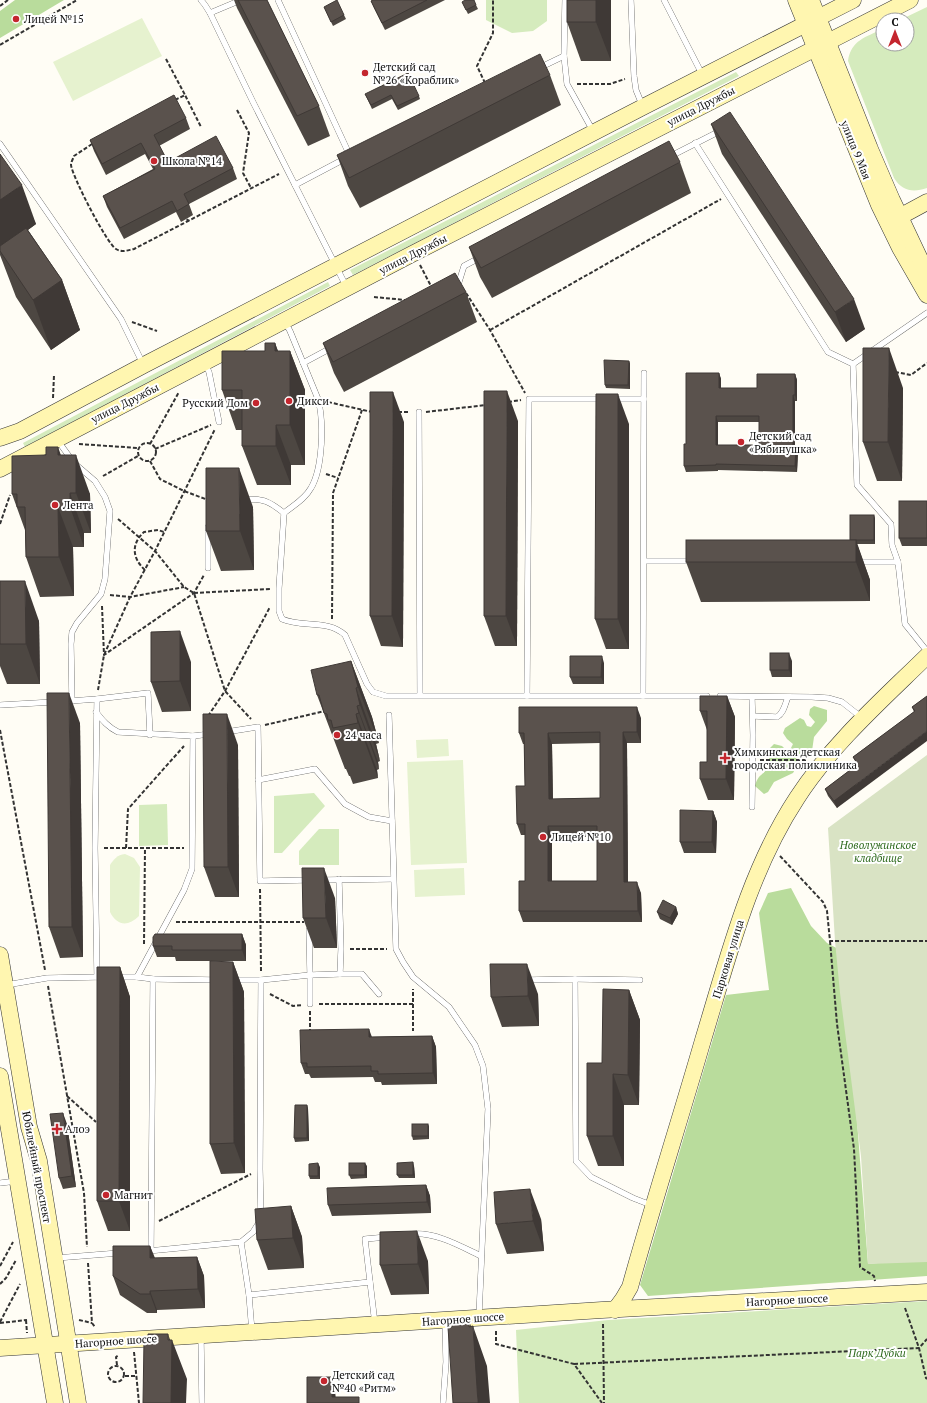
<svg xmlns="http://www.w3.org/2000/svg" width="927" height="1403" font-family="'PT Serif',serif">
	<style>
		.green { fill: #d5ebbd }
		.forest { fill: #b9dc9c }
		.cemetery { fill: #d9e3c4 }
		.pitch { fill: #e6f2cf }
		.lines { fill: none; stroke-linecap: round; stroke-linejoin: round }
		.lane-casing { stroke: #444; stroke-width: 6 }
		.secondary-casing { stroke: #333; stroke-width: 17 }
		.path { stroke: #333; stroke-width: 2; stroke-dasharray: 4 2; stroke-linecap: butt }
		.lane { stroke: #fff; stroke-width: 5.5 }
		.secondary { stroke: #fff6b0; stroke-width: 16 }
		.wall { fill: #4d4742; fill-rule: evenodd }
		.shaded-wall { fill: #3f3936 }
		.building { fill: #5a524d; stroke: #3f3936; fill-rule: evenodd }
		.poi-dot { fill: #c4262e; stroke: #fff; stroke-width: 1.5 }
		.labels { text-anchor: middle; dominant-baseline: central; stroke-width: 4; stroke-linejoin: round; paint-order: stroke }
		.poi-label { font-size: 11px; fill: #111; stroke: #fff; text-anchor: start }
		.street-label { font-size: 11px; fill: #111; stroke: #fff }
		.park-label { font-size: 11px; font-style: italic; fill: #2f6b1f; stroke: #fff }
	</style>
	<rect width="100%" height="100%" fill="#fffdf5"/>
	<g class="green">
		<polygon points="486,0 547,0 547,21 533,31 512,33 486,20"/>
		<path d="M927,7v181c-14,5 -25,3 -33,-10l-46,-117c3,-21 18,-24 35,-32v15h24v-24h-7z"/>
		<polygon points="736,72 739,76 353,275 350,270"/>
		<polygon points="328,282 330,286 25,447 23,443"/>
		<polygon points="314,793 325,806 282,853 274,853 274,796"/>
		<polygon points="167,804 168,845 139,846 139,805"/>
		<polygon points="319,829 339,829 339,865 299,865 299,851"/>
		<polygon points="927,1301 927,1403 519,1403 516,1330 608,1320"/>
	</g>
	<g class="forest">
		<polygon points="15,0 64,0 0,38 0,11"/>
		<path d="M814,706l13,4v11l-13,16 -2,14 -9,4 -7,1 1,10 -4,7 -19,9 -6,10 -4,2 -9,-8c3,-12 8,-10 13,-19 2,-5 1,-11 0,-17l6,-6 8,2 4,4 5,-2 2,-4 -6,-5 -4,-6 2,-5 15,-10 4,2 3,6 4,1 4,-5 -6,-7 1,-6z"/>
		<polygon points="791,888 811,926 827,943 844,952 868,1264 927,1258 927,1276 648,1296 640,1285 726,995 769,990 759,913 768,893"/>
	</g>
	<polygon class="cemetery" points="927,755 927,1262 868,1264 861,1156 840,993 835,941 828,828"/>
	<g class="pitch">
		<polygon points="142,18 162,56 73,101 53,62"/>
		<polygon points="448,739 449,756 417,758 416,740"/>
		<polygon points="463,760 467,863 411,865 407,762"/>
		<path d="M125,854l9,4 6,9 -1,49c-11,11 -22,10 -29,-4v-47c4,-6 7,-10 15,-11z"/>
		<polygon points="464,868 465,895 415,897 414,870"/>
	</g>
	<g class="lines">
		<defs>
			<g id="lane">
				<polyline points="201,0 205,5 210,13 253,102 346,286"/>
				<polyline points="278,0 350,156 295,185"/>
				<polyline points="565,0 564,56 567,84 593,131"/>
				<polyline points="631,0 634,76 636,90 643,107"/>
				<polyline points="664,0 703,76"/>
				<polyline points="210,13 241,0"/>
				<polyline points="539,68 564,56"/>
				<polyline points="695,143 828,352 853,364 857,485 891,524 892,545 898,562 905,624 927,651"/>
				<polyline points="0,144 121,319 143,364"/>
				<polyline points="669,157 720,131"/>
				<polyline points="454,285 459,282 464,266 481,257"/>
				<path d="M285,322l5,9 28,68c6,22 5,69 -7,89 -6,11 -17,17 -27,25l-5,75v23l3,8c20,9 46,0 63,16l22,49 6,8 13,4h321"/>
				<polyline points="303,363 331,348"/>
				<polyline points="205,364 209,372 219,422"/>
				<polyline points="853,364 927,313"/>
				<polyline points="614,399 644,399"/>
				<polyline points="419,412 420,695"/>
				<polyline points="58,441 74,463 95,481 105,497 110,511 105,579 101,594 77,623 72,632 71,644 72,701"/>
				<path d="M245,499c19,0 24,2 39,14"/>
				<polyline points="644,561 693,561"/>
				<polyline points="858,562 898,562"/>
				<polyline points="208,568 208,527"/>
				<polyline points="527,696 529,399 603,399"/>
				<polyline points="643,696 644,373"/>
				<polyline points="720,696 812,697 828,698 842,702 861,717"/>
				<polyline points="97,699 95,848 97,977"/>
				<polyline points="70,701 97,699 148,693 150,735"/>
				<polyline points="0,705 54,702"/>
				<path d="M96,712c7,9 12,15 22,20l75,4 -1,133 -8,21 -47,87 16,2 -2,272"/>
				<polyline points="389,715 396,949 403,962 413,977 449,1007 475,1045 483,1066 488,1109 479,1316"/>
				<path d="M753,716l24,1c7,-4 8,-13 11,-20"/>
				<polyline points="226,732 258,727 260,881 308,880"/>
				<polyline points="193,736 210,734"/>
				<polyline points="258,780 315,769 345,804 369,817 392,821"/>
				<polyline points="752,807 753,735 752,697"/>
				<polyline points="321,880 393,879"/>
				<polyline points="340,974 362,974 379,994"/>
				<polyline points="117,977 137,977"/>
				<polyline points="153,979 217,980"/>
				<polyline points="575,979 640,980"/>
				<polyline points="233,980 261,980 260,1169 261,1219 253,1232 241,1242 249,1295 252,1332"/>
				<polyline points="261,980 310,975 309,930"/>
				<polyline points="526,980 575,979 576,1161 591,1177 633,1198 651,1205"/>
				<polyline points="6,985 47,978 100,977"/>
				<polyline points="310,1004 310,975 340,974 341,949 339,879"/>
				<polyline points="0,1183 17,1181"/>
				<path d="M412,1234c24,-2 48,12 69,22"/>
				<polyline points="148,1251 241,1242"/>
				<polyline points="56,1258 119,1253"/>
				<polyline points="249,1295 370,1282"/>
				<polyline points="375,1324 365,1239 387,1237"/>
				<polyline points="201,1337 202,1403"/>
				<polyline points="443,1403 446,1362 445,1321"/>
			</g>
			<g id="secondary">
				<polyline points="796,0 879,205 900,248 927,295"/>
				<polyline points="811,0 870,149 892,200 927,274"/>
				<polyline points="890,222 927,202"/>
				<polyline points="0,438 20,431 144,365 643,107 853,0"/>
				<polyline points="0,469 414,253 910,0"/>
				<polyline points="0,955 29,1127 39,1161 78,1403"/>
				<polyline points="0,1076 55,1403"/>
				<path d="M615,1310l8,-11 7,-12c23,-83 49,-164 73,-247 25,-82 46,-169 94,-242 35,-54 85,-98 130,-142"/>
				<polyline points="0,1348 602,1310 927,1292"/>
			</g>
		</defs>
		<use href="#lane" class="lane-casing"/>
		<use href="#secondary" class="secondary-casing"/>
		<g class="path">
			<polyline points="0,6 8,0"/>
			<polyline points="0,45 77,0"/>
			<polyline points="166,59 185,95"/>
			<polyline points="485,83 477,66 493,33 493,0"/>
			<polyline points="577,84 610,84 625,79"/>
			<polyline points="175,100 185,95 201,127"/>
			<polyline points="237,110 249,133 243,173 251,188"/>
			<path d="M92,144l-18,12c-1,3 -3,6 -3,9 1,11 36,79 45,84 6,4 12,1 18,0l54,-28"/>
			<polyline points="187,219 188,221 279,174"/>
			<polyline points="420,265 432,288"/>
			<polyline points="466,293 490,330 525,393"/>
			<polyline points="374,297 405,300"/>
			<polyline points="132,322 157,331"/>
			<polyline points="490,330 721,199"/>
			<polyline points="895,372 911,375 927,363"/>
			<polyline points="53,398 54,375"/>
			<polyline points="328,402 372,412"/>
			<polyline points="508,402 521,400"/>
			<polyline points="398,412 410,412"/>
			<polyline points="426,412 486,405"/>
			<circle cx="147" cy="452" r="9"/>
			<polyline points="79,444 138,448"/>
			<polyline points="150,444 179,392"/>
			<polyline points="155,449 211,425"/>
			<polyline points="150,461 160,479 184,491 208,500"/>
			<polyline points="326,474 338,478"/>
			<polyline points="103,476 138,456"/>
			<polyline points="118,519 155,551 184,587 194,593 225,691 251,719"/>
			<polyline points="0,524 10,495"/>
			<path d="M145,570c-13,-12 -14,-26 -1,-38l14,-2 6,2"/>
			<polyline points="194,593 270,589"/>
			<polyline points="110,595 130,597 184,587"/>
			<polyline points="102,606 104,655 194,593 204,575"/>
			<polyline points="332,619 333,493 362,410"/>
			<polyline points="98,690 104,655 130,597 155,551 215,429"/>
			<polyline points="208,716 225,691 270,607"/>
			<polyline points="265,725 325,711"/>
			<polyline points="0,730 45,970"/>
			<polyline points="760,760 808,760"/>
			<polyline points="104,848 184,848"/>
			<polyline points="126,848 128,809 184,746"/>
			<polyline points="780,856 823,902 827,911 830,941 927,941"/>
			<polyline points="260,889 261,971"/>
			<polyline points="176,922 304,922"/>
			<polyline points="830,941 837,1024 854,1149 860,1267 874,1276 875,1281"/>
			<polyline points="144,944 145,848"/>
			<polyline points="350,949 387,949"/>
			<polyline points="48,986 84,1193 87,1247"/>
			<polyline points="270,994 293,1006 303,1005"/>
			<polyline points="319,1004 413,1004 413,989"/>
			<polyline points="413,1004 413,1031"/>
			<polyline points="310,1011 310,1031"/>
			<polyline points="67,1096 96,1122"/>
			<polyline points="159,1221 251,1174"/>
			<polyline points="88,1263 92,1323 95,1327"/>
			<polyline points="0,1266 13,1242"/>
			<polyline points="0,1284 6,1278 16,1260"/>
			<polyline points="905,1308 919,1348 926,1378 927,1379"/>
			<polyline points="26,1320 27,1333"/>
			<polyline points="79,1320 92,1323"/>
			<polyline points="0,1322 20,1284"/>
			<polyline points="0,1323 27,1320"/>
			<polyline points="603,1324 604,1403"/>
			<polyline points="496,1331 496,1344 574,1364 602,1403"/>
			<polyline points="134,1352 139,1403"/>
			<polyline points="574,1364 919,1348 927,1339"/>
			<polyline points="117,1365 116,1357 119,1355"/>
			<circle cx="116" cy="1374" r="8"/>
			<polyline points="125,1376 136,1376"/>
		</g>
		<use href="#lane" class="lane"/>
		<use href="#secondary" class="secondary"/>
	</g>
	<g class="wall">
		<polygon points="234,0 267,0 319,106 330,136 308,146 237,8"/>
		<polygon points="373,0 445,0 385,30 374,8 371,1"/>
		<polygon points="611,0 611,61 581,61 567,22"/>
		<polygon points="462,2 476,5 478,9 468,14"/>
		<polygon points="324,7 344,15 346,19 333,26"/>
		<polygon points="550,75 561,105 360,208 348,186 337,155"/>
		<polygon points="365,94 419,96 420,99 398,110 392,99 372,109"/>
		<polygon points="186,118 190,129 159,146 168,162 233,168 237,179 189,204 193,215 181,222 176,212 124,239 107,207 103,196 153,169 145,154 106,175 94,151 90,140"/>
		<polygon points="711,124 865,329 846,342 722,154"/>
		<polygon points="0,154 36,224 28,230 62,280 80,330 51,350 16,297 0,255"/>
		<polygon points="680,162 691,193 492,298 480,277 469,247"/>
		<polygon points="466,292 477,322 344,392 334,373 323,343"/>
		<polygon points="275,343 278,351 290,351 305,390 305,465 291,465 291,485 257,485 242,446 242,430 236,430 222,390 265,351"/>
		<polygon points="629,361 630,364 630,389 606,388 605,385"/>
		<path d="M719,373l2,6v9h36l38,-14 2,6v21h-2v45l3,6 -1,20 -79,-2v1l-32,1 -2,-6 2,-22zM718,422h41v23h-41z"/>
		<polygon points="903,388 902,481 877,481 863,442"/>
		<polygon points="518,421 517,646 495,646 484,616"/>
		<polygon points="404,422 403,647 381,646 370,616"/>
		<polygon points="629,424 629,649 606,649 595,619"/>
		<polygon points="61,455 90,494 91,533 84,533 84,547 73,547 74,596 40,597 26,557 25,530 12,494"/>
		<polygon points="927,501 927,546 902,546 899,538"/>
		<polygon points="253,507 254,570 221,571 206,531"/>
		<polygon points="874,515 875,519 875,544 857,544 870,580 870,601 701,602 686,562 850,540"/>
		<polygon points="0,581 39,621 40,684 7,684 0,666"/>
		<polygon points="351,661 372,717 379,743 376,744 380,761 378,762 379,769 377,770 378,778 353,784 350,776 349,776 346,769 345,769 317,695"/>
		<polygon points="792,661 792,677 772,677 770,670"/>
		<polygon points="191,662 191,711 162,712 151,682"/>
		<polygon points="604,663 604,684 573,684 570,677"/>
		<polygon points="727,696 735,717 734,800 708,800 700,779 707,762 707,730 700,711"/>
		<polygon points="927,696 837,808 828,796 825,789 857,765 853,757 914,712 912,707"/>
		<path d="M641,718v25h-14l1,139 13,11 1,29h-119l-4,-11 6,-30v-46h-4l-4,-11 8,-38 -1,-42h-1l-4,-11zM600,743v55l-47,1 -1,-55zM552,837h45v44h-45z"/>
		<polygon points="80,723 83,957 60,958 49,927"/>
		<polygon points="238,745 239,897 215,897 204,867"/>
		<polygon points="713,811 717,822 716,853 684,853 680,842"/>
		<polygon points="335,898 337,948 314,948 303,918"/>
		<polygon points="676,907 678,914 672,925 660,919 657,912"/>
		<polygon points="242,934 246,945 246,961 176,961 175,957 157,957 153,946"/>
		<polygon points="233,962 244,992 245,1173 221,1174 210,1144"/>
		<polygon points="120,967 130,997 130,1231 108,1231 97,1201"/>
		<polygon points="629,990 640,1020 639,1105 624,1105 624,1166 598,1166 587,1136 602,1063"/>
		<polygon points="538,994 539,1026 502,1027 491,997"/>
		<polygon points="432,1036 436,1047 437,1084 382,1085 381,1082 375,1082 373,1077 311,1078 309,1074 305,1074 301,1063 372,1037"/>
		<polygon points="307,1105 308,1109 309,1141 295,1142 294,1138"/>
		<polygon points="67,1124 76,1187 63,1189 59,1178"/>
		<polygon points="428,1124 429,1127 429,1139 413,1140 412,1136"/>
		<polygon points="367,1166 367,1178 351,1179 349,1175"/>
		<polygon points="414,1166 415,1178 399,1178 397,1175"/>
		<polygon points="320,1167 320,1179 310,1179 309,1176"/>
		<polygon points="426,1185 430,1196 431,1213 332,1216 328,1205"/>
		<polygon points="291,1206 302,1237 304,1268 268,1270 257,1240"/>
		<polygon points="541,1219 544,1251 507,1254 496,1224"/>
		<polygon points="150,1246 155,1258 197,1257 204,1276 205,1308 157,1310 157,1313 147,1313 120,1295 113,1276"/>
		<polygon points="428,1261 429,1294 391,1295 380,1265"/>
	</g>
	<g class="shaded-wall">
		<polygon points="596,0 611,0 611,61 596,22"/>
		<polygon points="22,185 36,224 0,250 0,200"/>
		<polygon points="62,280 80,330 51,350 33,300"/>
		<polygon points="854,299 865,329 846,342 835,312"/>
		<polygon points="275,343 289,383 275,351"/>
		<polygon points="889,348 903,388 902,481 888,442"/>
		<polygon points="290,351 305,390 305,465 290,425"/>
		<polygon points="629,361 630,364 630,389 628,385"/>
		<polygon points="719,373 721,379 721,394 719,388"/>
		<polygon points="795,374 797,380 797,401 795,395"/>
		<polygon points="507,391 518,421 517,646 506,616"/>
		<polygon points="393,392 404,422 403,647 392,616"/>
		<polygon points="618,394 629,424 629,649 618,619"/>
		<polygon points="793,395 795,401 795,452 793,446"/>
		<polygon points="716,416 718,422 718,451 716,445"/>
		<polygon points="276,425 291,465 291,485 276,446"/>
		<polygon points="796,446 798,452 797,472 795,466"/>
		<polygon points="58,447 72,486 72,494 58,455"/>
		<polygon points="76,455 90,494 91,533 76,493"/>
		<polygon points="239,468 253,507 254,570 240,531"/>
		<polygon points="70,493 84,533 84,547 70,507"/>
		<polygon points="58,507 73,547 74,596 59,557"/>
		<polygon points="874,515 875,519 875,544 874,540"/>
		<polygon points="856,540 870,580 870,601 856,562"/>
		<polygon points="25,581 39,621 40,684 26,644"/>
		<polygon points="180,631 191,662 191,711 180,681"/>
		<polygon points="789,653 792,661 792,677 789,670"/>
		<polygon points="602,656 604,663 604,684 601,677"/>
		<polygon points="351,661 372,717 379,743 358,687"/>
		<polygon points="356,688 376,744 380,761 360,705"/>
		<polygon points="69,693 80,723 83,957 72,927"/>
		<polygon points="727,696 735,717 734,800 726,779"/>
		<polygon points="357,706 378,762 379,769 359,713"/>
		<polygon points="637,707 641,718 641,743 637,732"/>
		<polygon points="227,714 238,745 239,897 228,867"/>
		<polygon points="356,714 377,770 378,778 358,723"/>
		<polygon points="927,731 927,741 837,808 834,801"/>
		<polygon points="623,732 627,743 628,893 624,882"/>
		<polygon points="548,733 552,744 553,810 549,799"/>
		<polygon points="713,811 717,822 716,853 712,842"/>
		<polygon points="548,826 552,837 552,892 548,881"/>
		<polygon points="324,868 335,898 337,948 326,918"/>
		<polygon points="637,882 641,893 642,922 638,911"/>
		<polygon points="676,907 678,914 672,925 670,918"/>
		<polygon points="242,934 246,945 246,961 242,950"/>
		<polygon points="233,962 244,992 245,1173 234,1143"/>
		<polygon points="527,964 538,994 539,1026 528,996"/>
		<polygon points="120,967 130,997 130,1231 119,1201"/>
		<polygon points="629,990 640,1020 639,1105 628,1075"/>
		<polygon points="369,1029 373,1040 369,1037"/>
		<polygon points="432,1036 436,1047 437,1084 433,1073"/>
		<polygon points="613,1074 624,1105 624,1166 613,1136"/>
		<polygon points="307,1105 308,1109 309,1141 307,1138"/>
		<polygon points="63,1113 67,1124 76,1187 72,1176"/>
		<polygon points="428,1124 429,1127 429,1139 428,1136"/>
		<polygon points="413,1162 414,1166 415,1178 413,1175"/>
		<polygon points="318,1163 320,1167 320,1179 318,1176"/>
		<polygon points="365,1163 367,1166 367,1178 365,1175"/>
		<polygon points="426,1185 430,1196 431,1213 427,1202"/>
		<polygon points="530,1189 541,1219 544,1251 533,1221"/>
		<polygon points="291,1206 302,1237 304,1268 293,1238"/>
		<polygon points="417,1231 428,1261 429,1294 418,1264"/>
		<polygon points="150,1246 157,1265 150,1258"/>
		<polygon points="197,1257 204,1276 205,1308 198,1289"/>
		<polygon points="150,1291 157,1310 157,1313 150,1294"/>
		<polygon points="469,1321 474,1334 473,1326 487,1366 490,1403 478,1403"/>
		<polygon points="168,1334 172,1345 172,1340 187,1379 186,1403 171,1403"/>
		<polygon points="331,1377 335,1388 336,1403 332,1397"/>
	</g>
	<g class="building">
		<polygon points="238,0 267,0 319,106 297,116"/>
		<polygon points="337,0 344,15 331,22 324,7"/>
		<polygon points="373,0 427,0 382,23 371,1"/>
		<polygon points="465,0 474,0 476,5 466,10 462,2"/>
		<rect x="567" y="0" width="29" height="22"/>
		<polygon points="540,54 550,75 349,178 337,155"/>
		<polygon points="408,73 419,96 397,106 391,95 371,105 365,94"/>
		<polygon points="174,95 186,118 154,135 168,162 216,136 233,168 184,194 189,204 177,211 172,201 120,228 103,196 155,169 141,143 102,164 90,140"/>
		<polygon points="730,112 854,299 835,312 711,124"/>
		<polygon points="669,141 680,162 481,268 469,247"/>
		<polygon points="0,154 22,185 0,200"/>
		<polygon points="26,228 62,280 33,300 0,251 0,246"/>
		<polygon points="455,273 466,292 333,362 323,343"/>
		<polygon points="265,343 275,343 275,351 290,351 290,425 276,425 276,446 242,446 242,390 222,390 222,351 265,351"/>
		<polygon points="863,348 889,348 888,442 863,442"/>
		<polygon points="604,360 629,361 628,385 605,385"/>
		<path d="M686,373h33v15h38v-14h38v21h-2v51h3l-1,20 -79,-2v1l-32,1v-22h2zM716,416h43v29h-43z"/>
		<polygon points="484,391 507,391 506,616 484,616"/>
		<polygon points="370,392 393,392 392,616 370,616"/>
		<polygon points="596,394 618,394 618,619 595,619"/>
		<polygon points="46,447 58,447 58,455 76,455 76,493 70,493 70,507 58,507 59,557 26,557 25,507 17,507 17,494 12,494 12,456 46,455"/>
		<polygon points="206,468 239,468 240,531 206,531"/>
		<rect x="899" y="501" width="28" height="37"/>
		<rect x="850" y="515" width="24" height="25"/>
		<rect x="686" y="540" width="170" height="22"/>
		<polygon points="0,581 25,581 26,644 0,644"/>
		<polygon points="180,631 180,681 151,682 151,632"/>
		<rect x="770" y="653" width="19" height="17"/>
		<polygon points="570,656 602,656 601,677 570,677"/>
		<polygon points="351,661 358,687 356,688 360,705 357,706 359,713 356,714 358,723 333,728 331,720 328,720 327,714 324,713 319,695 317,695 311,670"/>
		<polygon points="47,693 69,693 72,927 49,927"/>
		<polygon points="700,696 727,696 726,779 700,779 700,762 707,762 707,711 700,711"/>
		<polygon points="927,696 927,731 834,801 825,789 858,764 853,757 915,711 912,707"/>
		<path d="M519,707h118v25h-14l1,150h13l1,29h-119v-30h6v-57h-8l-1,-38h9l-1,-53h-5zM600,732v66l-51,1 -1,-66zM548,826h49v55h-49z"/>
		<polygon points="203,714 227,714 228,867 204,867"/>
		<polygon points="680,810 713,811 712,842 680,842"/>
		<polygon points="302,868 324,868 326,918 303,918"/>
		<polygon points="663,900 676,907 670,918 657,912"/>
		<polygon points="155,934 242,934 242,950 172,950 172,946 153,946 153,937"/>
		<polygon points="210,961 233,962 234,1143 210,1144"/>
		<polygon points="490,964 527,964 528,996 491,997"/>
		<polygon points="97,967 120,967 119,1201 97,1201"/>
		<polygon points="603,989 629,990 628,1075 613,1074 613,1136 587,1136 587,1063 602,1063"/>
		<polygon points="369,1029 369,1037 432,1036 433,1073 378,1074 378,1071 371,1071 371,1066 307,1067 307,1063 301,1063 300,1030"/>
		<polygon points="295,1105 307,1105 307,1138 294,1138"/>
		<polygon points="63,1113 72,1176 59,1178 50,1114"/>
		<rect x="412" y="1124" width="16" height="12"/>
		<polygon points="413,1162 413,1175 397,1175 397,1163"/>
		<polygon points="318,1163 318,1176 309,1176 309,1164"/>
		<rect x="349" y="1163" width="16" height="12"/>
		<polygon points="426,1185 427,1202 328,1205 327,1188"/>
		<polygon points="530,1189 533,1221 496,1224 494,1192"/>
		<polygon points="291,1206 293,1238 257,1240 255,1209"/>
		<polygon points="417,1231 418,1264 380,1265 380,1232"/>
		<polygon points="113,1246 150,1246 150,1258 197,1257 198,1289 150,1291 150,1294 140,1294 113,1276"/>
		<polygon points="469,1321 469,1327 473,1326 478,1403 453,1403 448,1327 452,1327 452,1323"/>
		<polygon points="148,1334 168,1334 168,1340 172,1340 171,1403 143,1403 144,1340 148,1340"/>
		<polygon points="307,1377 331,1377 332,1397 359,1397 359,1403 307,1403"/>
	</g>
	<g class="poi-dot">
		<circle cx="16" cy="19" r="4"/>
		<circle cx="365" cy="73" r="4"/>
		<circle cx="154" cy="161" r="4"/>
		<circle cx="289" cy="401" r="4"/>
		<circle cx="256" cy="403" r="4"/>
		<circle cx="741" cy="442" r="4"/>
		<circle cx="55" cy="505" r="4"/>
		<circle cx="337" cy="735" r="4"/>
		<path d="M723 752h4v4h4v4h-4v4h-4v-4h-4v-4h4z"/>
		<circle cx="543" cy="837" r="4"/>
		<path d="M55 1123h4v4h4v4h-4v4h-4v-4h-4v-4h4z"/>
		<circle cx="106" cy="1195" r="4"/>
		<circle cx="324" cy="1381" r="4"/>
	</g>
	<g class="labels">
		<g class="poi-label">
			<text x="24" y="19">Лицей №15</text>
			<text x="373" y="67">Детский сад<tspan x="373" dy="13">№26 «Кораблик»</tspan></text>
			<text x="162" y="161">Школа №14</text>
			<text x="297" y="401">Дикси</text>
			<text x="248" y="403" text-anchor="end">Русский Дом</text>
			<text x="749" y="436">Детский сад<tspan x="749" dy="13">«Рябинушка»</tspan></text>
			<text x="63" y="505">Лента</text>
			<text x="345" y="735">24 часа</text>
			<text x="734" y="752">Химкинская детская<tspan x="734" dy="13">городская поликлиника</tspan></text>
			<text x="551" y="837">Лицей №10</text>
			<text x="65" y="1129">Алоэ</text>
			<text x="114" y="1195">Магнит</text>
			<text x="332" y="1375">Детский сад<tspan x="332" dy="13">№40 «Ритм»</tspan></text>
		</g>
		<g class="street-label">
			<text transform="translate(701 106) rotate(-27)">улица Дружбы</text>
			<text transform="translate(856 150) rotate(68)">улица 9 Мая</text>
			<text transform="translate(413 254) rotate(-27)">улица Дружбы</text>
			<text transform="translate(125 403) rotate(-27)">улица Дружбы</text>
			<text transform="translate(728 959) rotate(-73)">Парковая улица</text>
			<text transform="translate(37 1167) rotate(79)">Юбилейный проспект</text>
			<text transform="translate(787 1300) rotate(-3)">Нагорное шоссе</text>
			<text transform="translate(463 1319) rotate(-4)">Нагорное шоссе</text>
			<text transform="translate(116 1341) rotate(-4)">Нагорное шоссе</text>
		</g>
		<g class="park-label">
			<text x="878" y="845">Новолужинское<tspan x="878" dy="13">кладбище</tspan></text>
			<text x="877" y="1353">Парк Дубки</text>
		</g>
	</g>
	<g transform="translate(895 32)"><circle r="19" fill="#ffffff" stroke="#a0a0a0"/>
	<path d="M0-3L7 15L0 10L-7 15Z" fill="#c4262e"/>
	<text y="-6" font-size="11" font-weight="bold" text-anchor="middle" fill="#111111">С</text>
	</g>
</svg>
